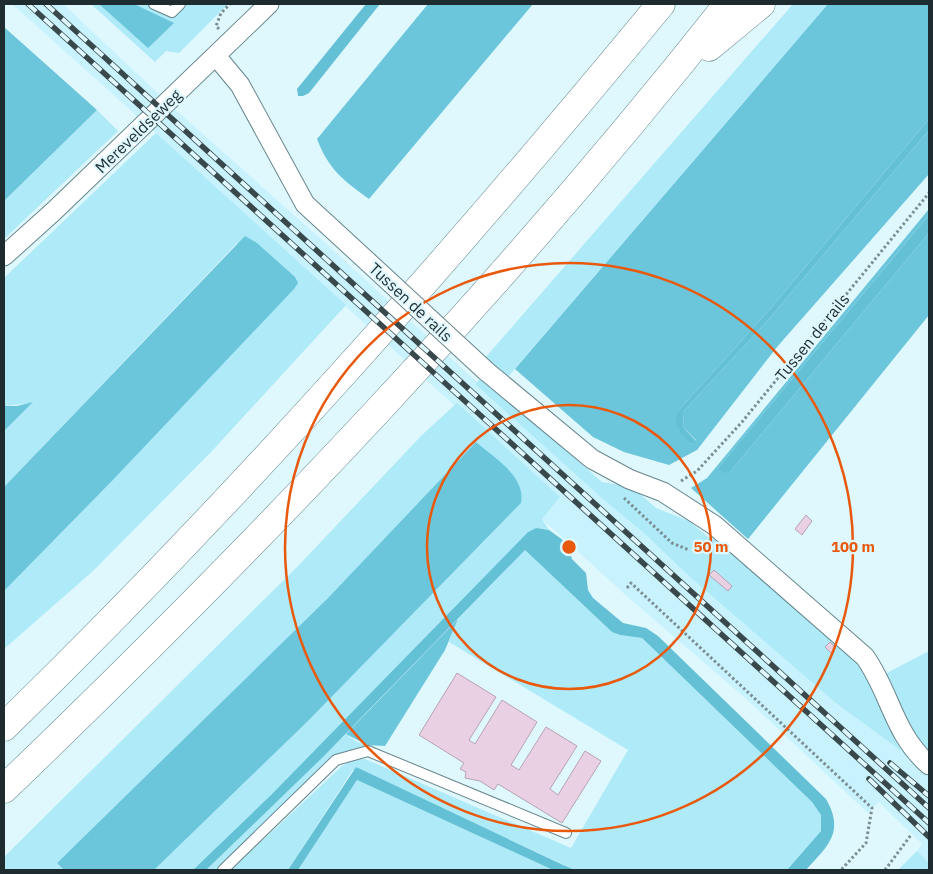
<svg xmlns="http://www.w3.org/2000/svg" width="933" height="874" font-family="'IBM Plex Sans',sans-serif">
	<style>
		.built { fill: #c8f2fd }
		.green { fill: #aeeaf8 }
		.forest { fill: #6bc6dc }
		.water { fill: #64c0d5 }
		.building { fill: #e9d1e3; stroke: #b8a1b2 }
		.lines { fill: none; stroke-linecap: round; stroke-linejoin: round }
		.service-casing { stroke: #67858c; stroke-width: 12 }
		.minor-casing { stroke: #67858c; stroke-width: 21 }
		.motorway-casing { stroke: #67858c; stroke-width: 29 }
		.path { stroke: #7b8e92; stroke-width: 3; stroke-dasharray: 2.5 2.5; stroke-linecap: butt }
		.service { stroke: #fff; stroke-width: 10 }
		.minor { stroke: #fff; stroke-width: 19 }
		.motorway { stroke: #fff; stroke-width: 28 }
		.rail-casing { stroke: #39484b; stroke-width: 5.5 }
		.rail { stroke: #def8fe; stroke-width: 4; stroke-dasharray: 11; stroke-linecap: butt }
		.minor-bridge-casing { stroke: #67858c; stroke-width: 21; stroke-linecap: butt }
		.minor-bridge { stroke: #fff; stroke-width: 19 }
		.ring { fill: none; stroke: #e8590c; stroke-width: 2.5 }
		.labels { text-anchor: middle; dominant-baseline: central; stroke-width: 4.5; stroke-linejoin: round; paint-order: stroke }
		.street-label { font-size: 16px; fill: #1f2c2f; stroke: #def8fe }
		.centre { fill: #e8590c; stroke: #def8fe; stroke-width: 2.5 }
		.ring-label { font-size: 15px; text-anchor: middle; font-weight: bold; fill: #e8590c; stroke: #def8fe; stroke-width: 4.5; stroke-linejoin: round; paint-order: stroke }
	</style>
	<rect width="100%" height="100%" fill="#def8fe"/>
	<polygon class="built" points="12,4 63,4 177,111 322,240 477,382 475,384 604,500 645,534 690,577 837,704 918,763 929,774 929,863 917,851 922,844 879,802 868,813 744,697 629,598 542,519 560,497 457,404 455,406 156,133"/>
	<g class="green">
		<polygon points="91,4 228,4 179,53 166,51 155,62"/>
		<polygon points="793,4 828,4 507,378 485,358"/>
		<polygon points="97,110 118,131 4,239 4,201"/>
		<polygon points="156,133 346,305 211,452 93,571 4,649 4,591 109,484 238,242 4,487 4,431 32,403 4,406 4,278"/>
		<polygon points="482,377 602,482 632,487 656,508 689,521 708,537 729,547 854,657 867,674 918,763 837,704 690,577 645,534 604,500 475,384"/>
		<polygon points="457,403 560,497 542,519 549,530 536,528 528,532 271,795 193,870 154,870 308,721 521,503 476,442 328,598 57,863 64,870 4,870 4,857 300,564 422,435"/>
		<polygon points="525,550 612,632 620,635 642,638 812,802 821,814 821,831 787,870 575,870 356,768 352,771 288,870 231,870 342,766 352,760 365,759 571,848 628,750 449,642 458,619"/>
		<polygon points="929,651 929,755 916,743 883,675"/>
		<polygon points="346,734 357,742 374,746 372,749 363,747 344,752 218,870 206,870"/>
		<polygon points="357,780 553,870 298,870"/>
		<polygon points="917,851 929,863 929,870 898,870"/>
	</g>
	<g class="forest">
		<polygon points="99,4 134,4 174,23 148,48"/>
		<path d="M428,4h105l-164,195c-26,-19 -40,-29 -52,-60z"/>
		<polygon points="828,4 929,4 929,119 771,308 678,411 678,429 692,445 696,440 683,427 684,411 769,319 929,130 929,174 777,347 697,450 669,465 624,452 593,437 515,369"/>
		<polygon points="4,27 97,110 4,201"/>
		<polygon points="929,209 929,215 717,469 730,472 929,233 929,315 748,539 691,488 707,478"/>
		<polygon points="245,236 257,243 295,277 298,283 294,289 109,484 4,591 4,487"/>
		<polygon points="33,402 4,431 4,406 17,406"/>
		<path d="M476,442c18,16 50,34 45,61l-213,218 -154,149h-90l-7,-7 271,-265z"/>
		<polygon points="458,619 445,650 385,746 367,745 346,734"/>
	</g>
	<g class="water">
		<polygon points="366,4 380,4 309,93 303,96 298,96 297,89"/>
		<path d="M929,119v11l-160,189 -85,92 -1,16 13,14 -4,4c-10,-10 -21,-19 -14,-34l93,-103z"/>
		<polygon points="929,215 929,233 730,472 724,473 717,469"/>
		<path d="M536,528l13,2 18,13 5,16 14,14 2,17 5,8 30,25 23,5 12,8 168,163c19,33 2,47 -20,71h-19l34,-39v-16l-9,-13 -170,-164 -22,-3 -8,-3 -87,-82 -201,206 -118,114h-13l78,-75 257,-263z"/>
		<polygon points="356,767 561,864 575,870 553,870 357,780 298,870 288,870"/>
	</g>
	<g class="building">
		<polygon points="806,515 812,521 802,535 795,529"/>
		<polygon points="714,570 732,586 728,591 709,575"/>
		<polygon points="830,642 836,648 831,653 825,647"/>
		<polygon points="457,673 496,697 469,740 475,744 502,700 537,722 511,765 519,770 546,727 577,746 550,789 558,795 585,751 601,761 562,823 498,784 494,790 480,781 465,778 466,772 460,769 464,763 419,735"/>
	</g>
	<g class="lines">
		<defs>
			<g id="service">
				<polyline points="154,4 172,12 180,4"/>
				<polyline points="223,870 336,760 368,751 566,833"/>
			</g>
			<g id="minor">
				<polyline points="216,56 240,85 305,204 368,262"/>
				<polyline points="4,256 54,211 269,4"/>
				<path d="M486,371l106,88 37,20 34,13 51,33 151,132c26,37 28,76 64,108"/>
			</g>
			<g id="motorway">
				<polyline points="709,47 761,4"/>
				<path d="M4,727c234,-228 449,-471 657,-723"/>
				<path d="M4,789c258,-248 502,-504 724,-785"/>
			</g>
		</defs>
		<use href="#service" class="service-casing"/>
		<use href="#minor" class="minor-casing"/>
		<use href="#motorway" class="motorway-casing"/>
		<g class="path">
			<polyline points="219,29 216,26 221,13 230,4"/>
			<polyline points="681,481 697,471 742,422 929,193"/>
			<polyline points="624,498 672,543 689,550"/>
			<polyline points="627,588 631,583 872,808 866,843 841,870"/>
			<polyline points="885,870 911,835"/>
		</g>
		<use href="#service" class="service"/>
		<use href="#minor" class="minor"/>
		<use href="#motorway" class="motorway"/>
		<defs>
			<g id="rail">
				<polyline points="28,4 929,823"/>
				<polyline points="46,4 929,808"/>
				<polyline points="890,763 929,796"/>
				<polyline points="869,779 929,837"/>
			</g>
		</defs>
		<use href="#rail" class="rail-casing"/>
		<use href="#rail" class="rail"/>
		<defs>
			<polyline id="minor-bridge" points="368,262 486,371"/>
		</defs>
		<use href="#minor-bridge" class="minor-bridge-casing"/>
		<use href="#minor-bridge" class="minor-bridge"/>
	</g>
	<g class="ring">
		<circle cx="569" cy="547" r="142"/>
		<circle cx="569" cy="547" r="284"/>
	</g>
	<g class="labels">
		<g class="street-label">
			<text transform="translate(138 131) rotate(-44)">Mereveldseweg</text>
			<text transform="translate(411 302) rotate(43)">Tussen de rails</text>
			<text transform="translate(812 337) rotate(-51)">Tussen de rails</text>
		</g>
	</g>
	<circle cx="569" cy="547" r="8" class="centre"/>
	<g class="ring-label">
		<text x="711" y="552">50 m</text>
		<text x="853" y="552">100 m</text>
	</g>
	<rect width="933" height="874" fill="none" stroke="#1f2c2f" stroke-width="10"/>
</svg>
